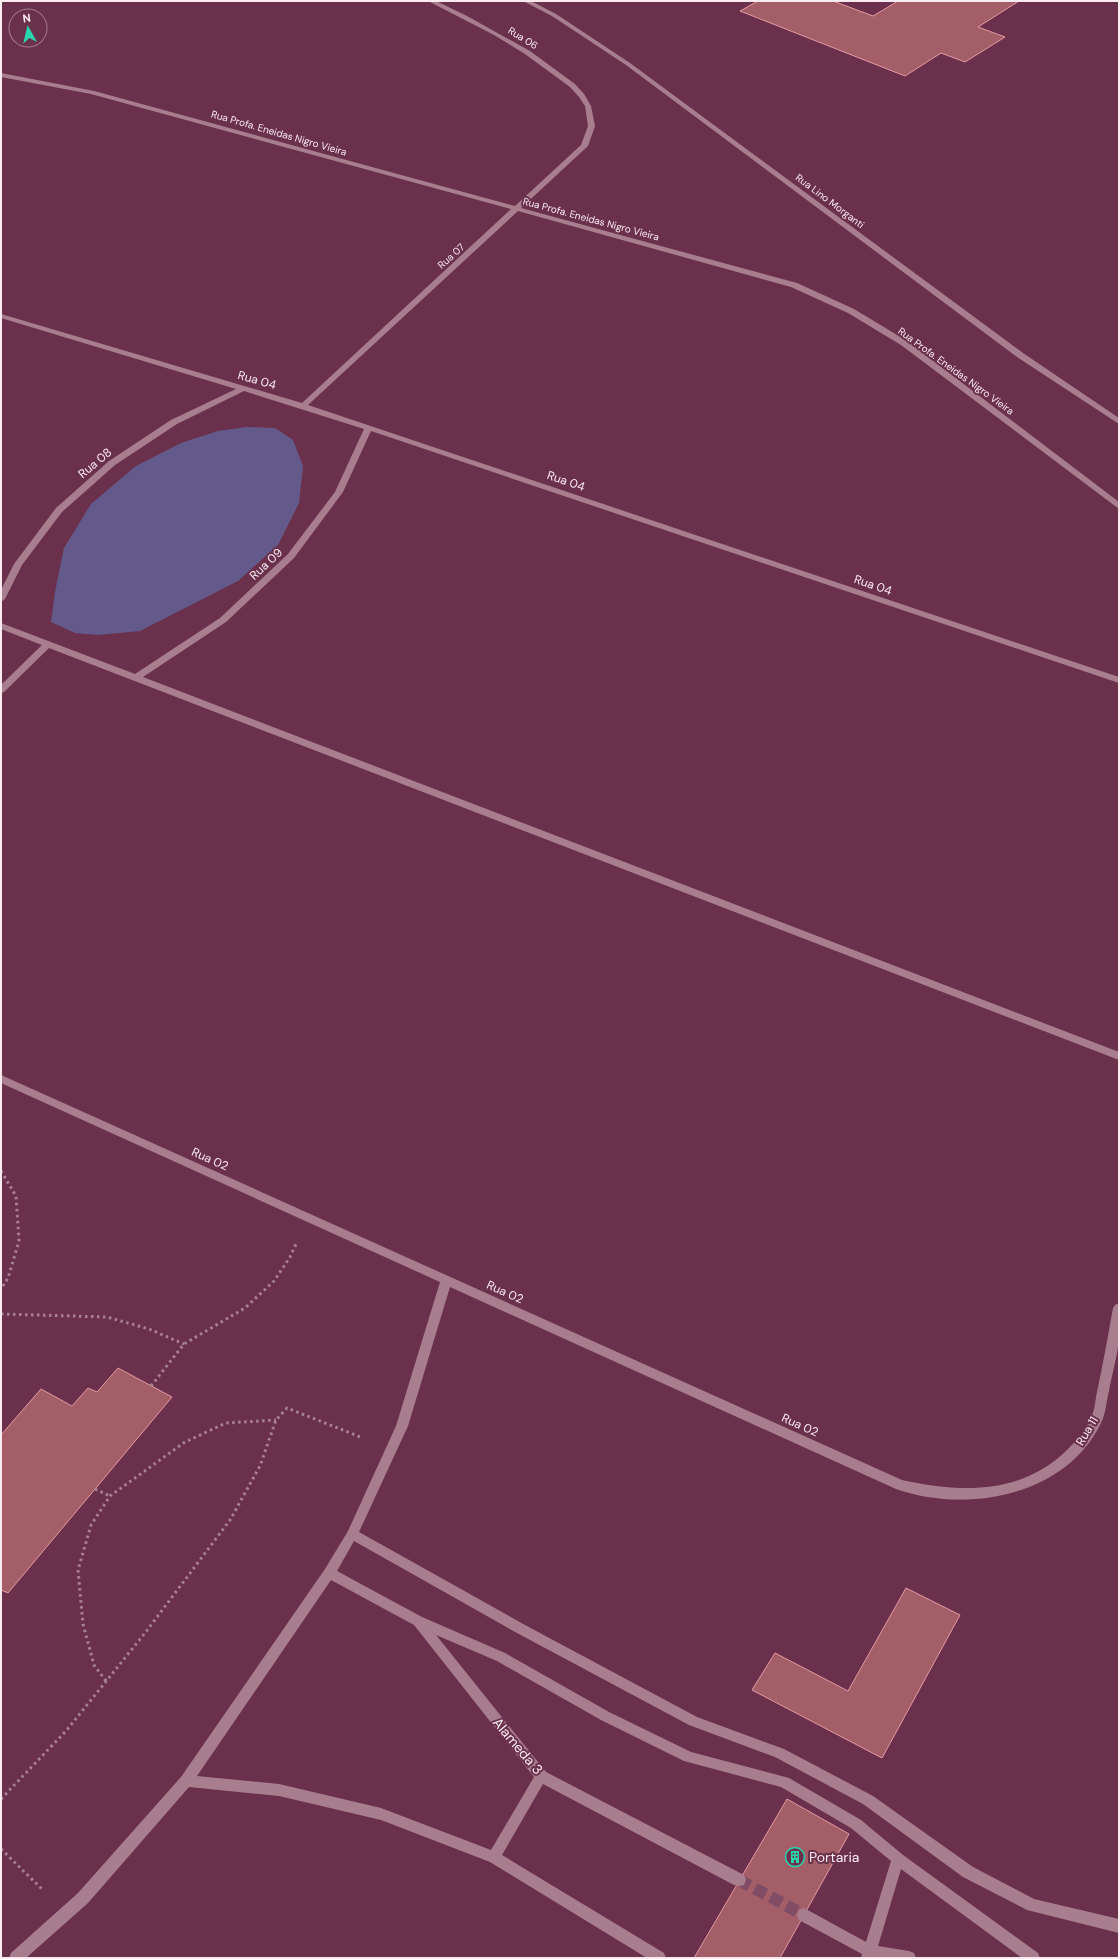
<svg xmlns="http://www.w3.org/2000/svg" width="1120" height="1959" font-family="'DM Sans',sans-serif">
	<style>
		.green { fill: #635a8b }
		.building { fill: #a35e67; stroke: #e59aa3 }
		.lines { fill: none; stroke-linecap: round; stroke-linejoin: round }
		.minor-tunnel { stroke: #804d65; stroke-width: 12; stroke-dasharray: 12 6; stroke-linecap: butt }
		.path { stroke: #a88193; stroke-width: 3; stroke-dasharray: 2.5 3.5; stroke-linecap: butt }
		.minor { fill: #a87e8f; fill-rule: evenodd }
		.labels { text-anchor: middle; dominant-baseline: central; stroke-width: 4; stroke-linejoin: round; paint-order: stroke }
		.far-street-label { font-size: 10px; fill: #faebf1; stroke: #6b314c }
		.street-label { font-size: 12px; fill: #faebf1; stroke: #6b314c }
		.near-street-label { font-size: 14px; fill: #faebf1; stroke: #6b314c }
		.near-poi-label { font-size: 14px; fill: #faebf1; stroke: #6b314c; text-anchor: start }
	</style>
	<rect width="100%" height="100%" fill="#6b314c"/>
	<polygon class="green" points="247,427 275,428 293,440 303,466 299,503 278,545 238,581 140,631 98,635 75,633 51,622 55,592 64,548 91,504 136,466 181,443 218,431"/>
	<g class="building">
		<polygon points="758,1 833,1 873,16 898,1 1019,1 978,27 1005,37 965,62 941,53 905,76 740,11"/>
		<polygon points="118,1368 172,1397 8,1593 1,1590 1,1435 41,1389 72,1406 88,1388 97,1392"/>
		<polygon points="906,1588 960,1615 882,1758 752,1690 775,1653 848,1691"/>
		<polygon points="787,1799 849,1834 780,1958 694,1958"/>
	</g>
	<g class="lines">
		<polyline class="minor-tunnel" points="739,1880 804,1915"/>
		<g class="path">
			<polyline points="1,1171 16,1196 19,1241 8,1278 1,1289"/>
			<polyline points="1,1314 107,1317 149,1329 184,1344"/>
			<polyline points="151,1386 184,1344 245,1308 274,1281 290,1257 296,1244"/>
			<polyline points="95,1489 110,1496"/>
			<polyline points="106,1681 94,1665 83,1624 78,1570 91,1525 110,1496 185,1442 226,1423 276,1420"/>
			<polyline points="1,1799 66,1731 145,1633 230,1520 260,1466 276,1420 287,1408 363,1438"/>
			<polyline points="1,1849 43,1890"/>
		</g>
		<g class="minor">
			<polygon points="428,1 436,1 467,16 530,51 575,84 584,94 591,106 595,126 588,146 521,208 797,283 854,309 907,341 1119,502 1119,509 901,345 848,313 791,287 518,211 308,405 1119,677 1119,683 371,431 343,492 294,558 226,622 143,677 1119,1052 1119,1060 49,648 4,692 1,693 1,685 42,645 1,629 1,623 135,674 220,618 288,554 335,492 364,429 244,391 177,424 115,465 62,512 22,565 5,599 1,602 1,590 14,564 56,508 109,461 171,420 236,389 1,318 1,314 302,403 511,209 91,94 1,77 1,73 94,91 515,206 581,145 588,126 585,106 579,97 570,87 525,54 494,35"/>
			<polygon points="523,1 531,1 556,14 630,63 1023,353 1119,418 1119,424 1017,357 626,65 552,16"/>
			<path d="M1,1075l901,405c59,13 119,15 165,-30 9,-9 19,-20 24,-32 4,-8 4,-17 6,-26 6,-28 11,-56 16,-84l2,-3 4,-2c0,11 1,23 0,34 -1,18 -7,36 -10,54 -3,11 -3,22 -8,32 -35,73 -134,91 -205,66l-446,-202 -42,139 -49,106 166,93 172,92 87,32 89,47 100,71 61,32 85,20v14l-92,-23 -64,-33 -100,-73 -88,-47 -86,-32 -172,-92 -163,-92 -17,30 85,46 83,36 104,59 82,40 98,26 72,42 42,35 135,98 2,5h-18l-121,-89 -23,77 31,5 5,2 2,5h-55l1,-4 -63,-34 -2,-5 2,-5 5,-2 62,34 25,-81 -40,-33 -70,-41 -97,-26 -83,-41 -104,-59 -61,-26 110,137 198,103 2,5 -2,5 -5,1 -5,-1 -191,-101 -41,71 162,98 2,5h-19l-157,-96 -109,-42 -102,-24 -90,-9 -101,116 -62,55h-17l2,-5 67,-60 103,-116 144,-208 23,-38 48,-105 44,-144 -439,-199zM331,1580l83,45 120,152 -43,73 -110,-42 -102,-24 -82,-8z"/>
		</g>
	</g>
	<defs>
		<symbol id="building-ring" viewBox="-11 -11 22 22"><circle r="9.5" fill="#6b314c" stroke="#28d5ad" stroke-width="1.5"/><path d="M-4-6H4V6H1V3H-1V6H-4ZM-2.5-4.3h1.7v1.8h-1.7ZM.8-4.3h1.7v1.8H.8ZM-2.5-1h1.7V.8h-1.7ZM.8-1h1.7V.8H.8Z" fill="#28d5ad"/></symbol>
	</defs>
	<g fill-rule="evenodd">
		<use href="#building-ring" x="784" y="1846" width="22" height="22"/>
	</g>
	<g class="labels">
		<g class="far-street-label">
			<text transform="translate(523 38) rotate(32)">Rua 06</text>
			<text transform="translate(279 133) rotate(16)">Rua Profa. Eneidas Nigro Vieira</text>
			<text transform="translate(830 201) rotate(37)">Rua Lino Morganti</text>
			<text transform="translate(591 219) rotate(15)">Rua Profa. Eneidas Nigro Vieira</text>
			<text transform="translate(451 256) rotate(-42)">Rua 07</text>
			<text transform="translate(956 371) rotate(36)">Rua Profa. Eneidas Nigro Vieira</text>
		</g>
		<g class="street-label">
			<text transform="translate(257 380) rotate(16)">Rua 04</text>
			<text transform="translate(95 463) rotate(-40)">Rua 08</text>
			<text transform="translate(566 481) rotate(19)">Rua 04</text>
			<text transform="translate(266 564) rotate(-43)">Rua 09</text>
			<text transform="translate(873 585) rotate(19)">Rua 04</text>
			<text transform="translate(210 1159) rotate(24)">Rua 02</text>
			<text transform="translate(505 1292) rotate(24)">Rua 02</text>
			<text transform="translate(800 1425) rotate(24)">Rua 02</text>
			<text transform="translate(1087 1431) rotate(-59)">Rua 11</text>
		</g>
		<g class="near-street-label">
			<text transform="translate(518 1746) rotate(50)">Alameda 3</text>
		</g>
		<g class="near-poi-label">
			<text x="809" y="1857">Portaria</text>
		</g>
	</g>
	<rect width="1120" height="1959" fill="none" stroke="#faebf1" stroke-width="4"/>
	<g transform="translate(28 28) rotate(352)"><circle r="19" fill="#6b314c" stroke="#a47b8e"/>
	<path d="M0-3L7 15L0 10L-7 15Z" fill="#28d5ad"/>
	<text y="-6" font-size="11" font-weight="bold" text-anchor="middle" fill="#faebf1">N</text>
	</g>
</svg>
